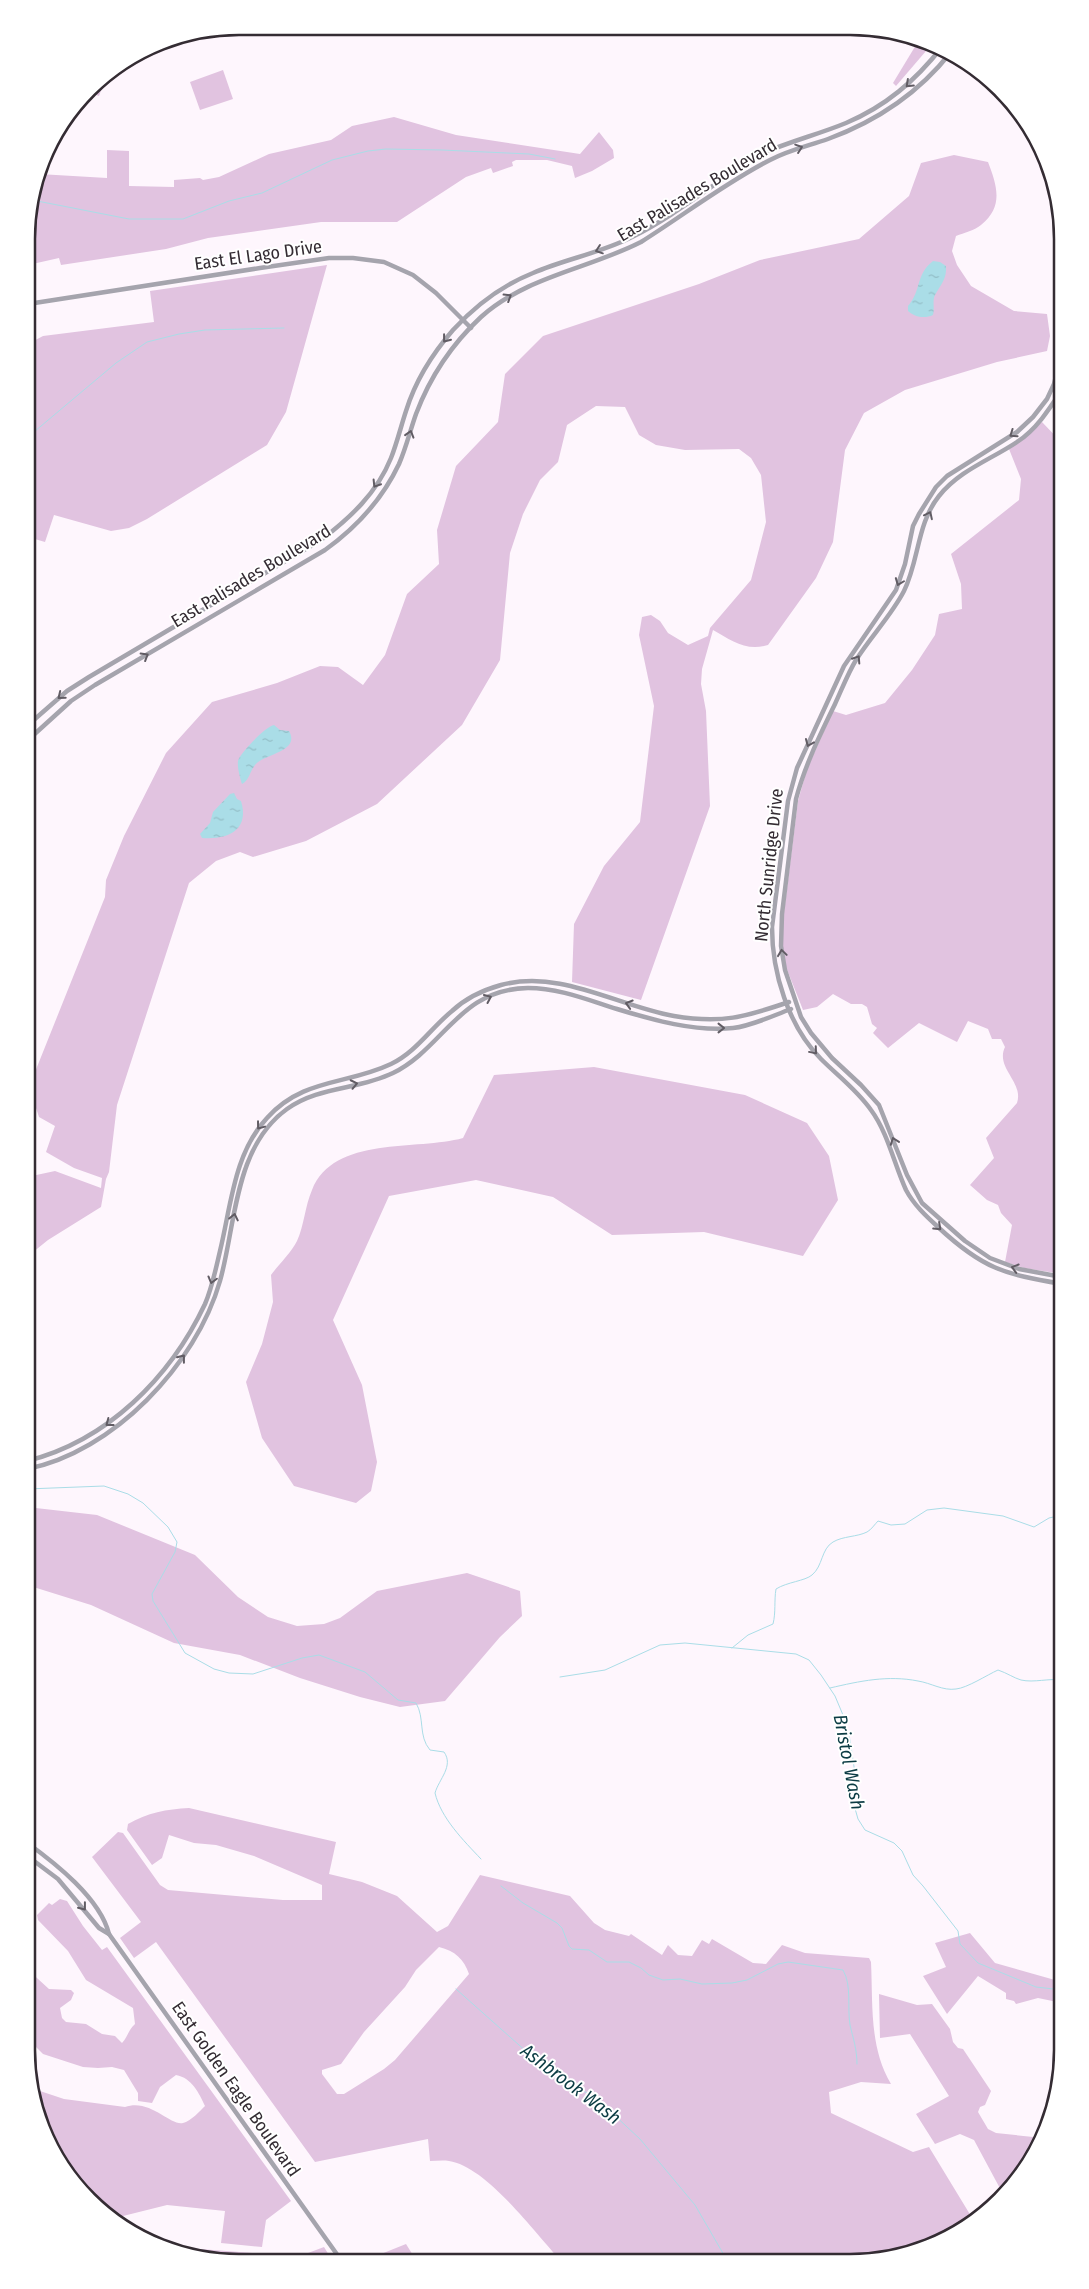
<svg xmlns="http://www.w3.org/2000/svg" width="1089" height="2289" font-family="'Fira Sans Condensed',sans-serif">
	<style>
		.green { fill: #e1c3e0; fill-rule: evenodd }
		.water { fill: url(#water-ripples) }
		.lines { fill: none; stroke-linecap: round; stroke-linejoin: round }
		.stream { stroke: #aadde7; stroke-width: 1 }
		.minor { stroke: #a5a4ad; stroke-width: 4.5 }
		.oneway { stroke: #615c64 }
		.labels { text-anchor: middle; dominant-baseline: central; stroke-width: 4; stroke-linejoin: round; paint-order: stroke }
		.street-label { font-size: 18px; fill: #342c33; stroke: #fff }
		.water-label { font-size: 19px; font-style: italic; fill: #0c3c44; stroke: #fff }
		.rim { fill: none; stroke: #342c33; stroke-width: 2.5 }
	</style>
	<defs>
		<pattern id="water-ripples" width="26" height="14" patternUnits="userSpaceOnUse" patternTransform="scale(1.25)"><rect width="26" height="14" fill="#aadde7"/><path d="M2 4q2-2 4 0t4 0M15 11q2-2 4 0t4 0" fill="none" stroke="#93bec7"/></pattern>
	</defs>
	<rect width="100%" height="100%" fill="#fef6fd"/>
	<g class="green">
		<polygon points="919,40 932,44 896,86 893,83"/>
		<polygon points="223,70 233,99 200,110 190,82"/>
		<polygon points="107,74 99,96 88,92 98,79"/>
		<polygon points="394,117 456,135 580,154 599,132 613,150 614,158 592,171 575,178 572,166 547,160 516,160 512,162 513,166 493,173 491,168 466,177 397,222 321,222 208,238 166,249 61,265 59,258 28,265 28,211 39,174 107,178 107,150 129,151 129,186 174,187 174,180 200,178 203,180 219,177 269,154 331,140 352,126"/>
		<path d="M954,155l34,7c9,24 16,44 -7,63 -6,5 -17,8 -25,11l-4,15 5,14 14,21 43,25 33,3 3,22 -3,15 -50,11 -92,28 -41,23 -19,37 -12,92 -17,36 -48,67c-22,7 -37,-5 -55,-15l-11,39 -1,15 5,27 4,95 -69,194 -69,-18 2,-58 30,-58 36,-44 14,-116 -15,-71 3,-18 9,-2 9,6 8,12 20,12 20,-9 2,-8 41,-48 15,-58 -5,-47 -10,-17 -12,-9 -54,1 -29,-5 -17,-10 -14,-28 -29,-1 -29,19 -9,37 -18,18 -17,34 -13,39 -10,107 -38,65 -85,79 -71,37 -53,16 -13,-5 -24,9 -27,22 -72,222 -8,67 -3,7 -5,28 -53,33 -21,17v-80l28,-6 46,17 1,-10 -28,-10 -28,-16 9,-26 -16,-9 -12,-36 8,-9 70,-175 1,-17 18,-44 42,-83 46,-51 65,-19 43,-17 18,1 25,18 22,-30 22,-61 32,-30 -2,-34 19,-64 42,-44 7,-48 38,-38 156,-52 61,-24 99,-21 50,-43 12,-33z"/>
		<polygon points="327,265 286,412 267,445 147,519 129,528 111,531 54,515 45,542 28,537 28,344 43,336 154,322 150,291"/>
		<path d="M1042,422l21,22 -1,830 -38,-6 -19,-6 7,-37 -11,-12 -3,-8 -11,-5 -17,-15 24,-27 -8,-20 31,-35c7,-21 -22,-35 -12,-56l-4,-8h-9l-4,-10 -20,-8 -11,21 -38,-19 -31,25 -15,-15 4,-5 -5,-4 -5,-17 -5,-3h-11l-18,-10 -16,13 -14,3 -17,-43 -3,-14 -1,-25 16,-127 9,-32 26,-58 13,4 39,-12 27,-33 23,-35 4,-21 23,-5 -1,-25 -10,-30 68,-54 2,-21 -12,-30z"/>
		<path d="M594,1067l151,28 62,28 22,33 9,44 -35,56 -99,-24 -92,3 -59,-38 -77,-17 -87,16 -56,124 29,65 15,77 -6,29 -15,12 -62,-17 -32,-48 -16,-56 16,-38 11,-42 -2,-27c8,-11 20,-22 26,-34 7,-15 8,-35 15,-51 22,-55 105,-39 151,-52l31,-63z"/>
		<polygon points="27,1507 97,1515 195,1555 238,1597 268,1617 297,1626 324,1624 340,1618 377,1591 467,1573 520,1591 522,1616 500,1637 445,1701 400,1707 360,1697 300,1678 240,1655 174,1643 91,1605 27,1585"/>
		<path d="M189,1808l147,34 -7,32 33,8 35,14 40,36 11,-6 32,-51 90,21 24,27 11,7 24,6 2,-2 31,21 6,-10 10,10 14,1 10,-16 7,4 3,-5 41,24 13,1 16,-19 23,8 64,5 2,4c2,42 -2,85 20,122l-30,-2 -32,10 2,21 82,39 16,-5 45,74 -5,6 -64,28 -55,8 -157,-1 -3,-5 -2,5 -127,-1c-25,-27 -75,-95 -112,-100 -6,-1 -13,0 -19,0l-2,-22 -113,23 -159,-220 -22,16 -14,-20 21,-16 -49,-65 26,-25 5,1 37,52 8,5 115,10h39v-15l-68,-29 -38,-11 -22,-2 -25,-8 -7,23 -10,7 -25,-35 1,-6c19,-11 39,-15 61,-16zM439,1947c16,4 25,12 30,27l-74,86 -11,9 -40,25h-7l-15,-20v-4l19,-6 23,-32 41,-45 11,-17z"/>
		<path d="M60,1899l7,2 16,25 19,24 5,-3 184,254 -25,19 -4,27 -41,-4 4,-32 -58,-6 -48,12 -2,6c-43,-30 -79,-83 -86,-135l33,11 61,8c25,-9 45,19 58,16 8,-2 17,-12 22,-17 -6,-13 -13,-28 -29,-31l-16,12 -8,16 -14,-2v-8l-14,-23 -12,-3 -14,1 -15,-1 -40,-13 -17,-17v-69l23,21 22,1 3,3 -3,7 -11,8 2,10 4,4 20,2 16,10 13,2 7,7c6,-6 6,-13 13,-19l-2,-16 -47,-28 -18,-29 -30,-31 -1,-5 12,-12 3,2z"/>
		<polygon points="970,1933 995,1963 1062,1982 1062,2003 1038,1998 1016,2004 1014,2001 1006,1999 1006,1993 978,1976 947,2014 923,1976 946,1967 935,1943"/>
		<path d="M879,1994l38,11 15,-1 18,25 3,13 5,6 5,1 28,42 -6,14 -5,2 -2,5 10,17 8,4 47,5 -12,20 -6,1c1,16 -10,25 -22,35l-29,-54 -14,-6 -25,10 -19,-30 33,-18 -39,-62 -30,4z"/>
		<polygon points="406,2244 416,2260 385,2260 381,2254"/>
		<polygon points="160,2246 292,2256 308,2253 324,2247 332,2260 198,2259"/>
	</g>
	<g class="water">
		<path d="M933,261l7,1 6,4c1,13 -5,18 -11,29 -3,6 0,13 -2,20 -8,4 -19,2 -25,-4v-5c14,-16 7,-31 25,-45z"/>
		<path d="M274,725l6,5 9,1c12,21 -26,23 -34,34 -5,6 -6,16 -13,19 -2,-6 -5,-18 -4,-23 1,-7 28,-35 36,-36z"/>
		<path d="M234,793l3,6 4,2c9,29 -13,39 -39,37l-2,-4 10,-11 3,-11 17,-18z"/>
	</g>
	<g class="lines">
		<g class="stream">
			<polyline points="32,200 129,219 183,219 229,201 262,193 332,160 368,151 386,149 442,150 529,154 555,159"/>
			<polyline points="28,437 116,363 147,342 179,334 205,330 284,328"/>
			<path d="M27,1489l77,-3 24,8 15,9 25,24 9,15 -2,10 -23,42 1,7 32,52 29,16 15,4 24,1 49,-16 17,-3 46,17 33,28 18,3c9,15 2,33 14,47l14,2c10,14 -5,27 -9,41 6,25 28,47 46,66"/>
			<path d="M732,1648l16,-13 25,-11c3,-12 1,-23 3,-35 11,-7 29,-8 36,-14 11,-9 9,-26 21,-33 10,-6 24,-5 34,-10 4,-2 8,-8 11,-11l13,4 14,-1 22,-14 17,-2 59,8 31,11 15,-9 13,-3"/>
			<polyline points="560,1677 605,1670 660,1645 685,1643 796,1654 809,1660 821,1675 835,1696 843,1715 850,1740 856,1780 852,1793 854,1805 858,1819 865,1830 894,1843 902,1851 913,1875 923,1886 958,1931 960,1944 978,1963 1036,1987 1062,1990"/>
			<path d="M830,1688c30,-7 58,-13 88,-7 13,2 25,10 38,8 11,-1 31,-14 42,-19 9,3 16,8 23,10 13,3 28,-2 41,0"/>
			<path d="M501,1886l22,17 34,20 5,5 7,18 3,3 17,1 18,12h22l12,6 8,7 14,5 17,-1 22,5 30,-1 15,-3 31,-16 10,-2 55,8c9,16 4,36 7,55 3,13 7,24 7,39"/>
			<polyline points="456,1989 546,2069 597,2099 640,2139 695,2205 728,2262"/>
		</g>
		<g class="minor">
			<polyline points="28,304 260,268 329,258 353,258 384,262 413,275 436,293 471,328"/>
			<path d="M28,725l39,-34 22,-14 232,-137c29,-22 56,-47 70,-82 6,-15 10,-32 15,-47 9,-29 27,-58 47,-81 22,-24 50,-45 80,-57 32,-14 68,-20 99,-36 45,-22 84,-56 127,-82 28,-13 58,-20 87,-32 40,-17 69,-42 96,-76"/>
			<path d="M28,740l43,-39 24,-16 230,-135c32,-23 57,-50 74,-86 7,-16 11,-33 17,-50 14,-37 36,-70 65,-97 46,-41 107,-48 160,-75 43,-27 84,-59 129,-82 19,-10 38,-14 58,-21 49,-18 90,-45 123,-87"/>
			<path d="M1062,1277l-43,-8 -29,-11 -25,-17 -43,-38 -15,-28 -28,-70 -18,-20 -29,-27 -21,-25 -10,-16 -16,-47 -4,-24 1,-32 14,-115c9,-34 24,-64 39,-95 7,-15 13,-31 21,-44 15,-24 35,-44 48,-69 15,-30 13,-68 35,-95 21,-26 51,-36 78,-54 20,-13 33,-34 46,-54"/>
			<path d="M1062,1284c-58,-10 -79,-15 -124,-57 -12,-11 -24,-22 -32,-37 -12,-26 -18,-57 -35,-80 -14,-20 -33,-34 -50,-51 -33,-33 -49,-87 -49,-132l16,-126 9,-33 47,-102 52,-76 9,-26 8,-38 6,-12 17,-27 11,-11 70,-44 16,-15 14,-18 7,-15 9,-36"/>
			<path d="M27,1461c80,-20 143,-83 178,-157 7,-16 11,-36 15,-53 11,-45 14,-98 47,-133 36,-40 80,-33 124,-54 25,-12 40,-36 61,-53 14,-13 31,-21 49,-26 60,-16 116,21 173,31 48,8 71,1 115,-14"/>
			<path d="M27,1469c86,-17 169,-104 193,-188 16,-57 14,-134 67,-172 32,-23 71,-19 106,-36 51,-25 66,-84 135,-85 31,0 60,12 89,21 36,11 78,23 116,19 19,-2 39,-12 58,-19"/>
			<path d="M26,1842c29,21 74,56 83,92l232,326"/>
			<polyline points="26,1855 58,1879 99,1928 109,1934"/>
		</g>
	</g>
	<defs><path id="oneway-chevron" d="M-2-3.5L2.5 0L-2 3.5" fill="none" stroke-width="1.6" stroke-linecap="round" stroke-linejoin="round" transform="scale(1.25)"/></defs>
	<g class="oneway">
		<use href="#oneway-chevron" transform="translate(909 84) rotate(137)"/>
		<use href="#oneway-chevron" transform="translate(799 148) rotate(-19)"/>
		<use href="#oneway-chevron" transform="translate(599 250) rotate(161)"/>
		<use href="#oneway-chevron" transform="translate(508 297) rotate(-32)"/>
		<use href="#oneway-chevron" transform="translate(446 339) rotate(128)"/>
		<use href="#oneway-chevron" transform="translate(410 434) rotate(-73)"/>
		<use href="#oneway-chevron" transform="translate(1013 434) rotate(145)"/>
		<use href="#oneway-chevron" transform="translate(376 484) rotate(122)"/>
		<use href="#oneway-chevron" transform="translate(929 515) rotate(-64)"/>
		<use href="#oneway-chevron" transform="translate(899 582) rotate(111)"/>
		<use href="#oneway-chevron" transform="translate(145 656) rotate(-31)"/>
		<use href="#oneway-chevron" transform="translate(857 659) rotate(-57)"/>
		<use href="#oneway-chevron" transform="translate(61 696) rotate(141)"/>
		<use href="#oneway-chevron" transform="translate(809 743) rotate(113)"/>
		<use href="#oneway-chevron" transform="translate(782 953) rotate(-98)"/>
		<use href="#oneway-chevron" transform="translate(488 998) rotate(-24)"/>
		<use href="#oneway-chevron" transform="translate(629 1004) rotate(-163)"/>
		<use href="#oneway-chevron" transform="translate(721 1028)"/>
		<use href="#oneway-chevron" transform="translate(814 1051) rotate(50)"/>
		<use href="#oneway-chevron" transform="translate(354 1084) rotate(-12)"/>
		<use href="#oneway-chevron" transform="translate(260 1126) rotate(127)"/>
		<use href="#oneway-chevron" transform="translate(894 1141) rotate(-110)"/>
		<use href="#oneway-chevron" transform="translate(234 1217) rotate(-78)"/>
		<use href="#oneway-chevron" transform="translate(938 1227) rotate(43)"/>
		<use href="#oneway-chevron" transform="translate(1015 1268) rotate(-164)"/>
		<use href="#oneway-chevron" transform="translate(212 1280) rotate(105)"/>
		<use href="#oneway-chevron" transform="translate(182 1358) rotate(-52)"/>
		<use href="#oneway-chevron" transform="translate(109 1423) rotate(143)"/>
		<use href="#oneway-chevron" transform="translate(83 1907) rotate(52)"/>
	</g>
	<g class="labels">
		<g class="street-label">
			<text transform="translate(697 190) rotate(-31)">East Palisades Boulevard</text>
			<text transform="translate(258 255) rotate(-8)">East El Lago Drive</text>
			<text transform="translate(251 576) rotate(-31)">East Palisades Boulevard</text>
			<text transform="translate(769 865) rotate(-84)">North Sunridge Drive</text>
			<text transform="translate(236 2089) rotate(55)">East Golden Eagle Boulevard</text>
		</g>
		<g class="water-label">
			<text transform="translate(849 1762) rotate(79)">Bristol Wash</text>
			<text transform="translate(571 2084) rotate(37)">Ashbrook Wash</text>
		</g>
	</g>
	<path d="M0 0H1089V2289H0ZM239 35H850A204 204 0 0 1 1054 239V2050A204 204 0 0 1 850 2254H239A204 204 0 0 1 35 2050V239A204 204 0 0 1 239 35Z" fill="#fff" fill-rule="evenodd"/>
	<path class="rim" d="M239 35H850A204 204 0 0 1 1054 239V2050A204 204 0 0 1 850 2254H239A204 204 0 0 1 35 2050V239A204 204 0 0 1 239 35Z"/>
</svg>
